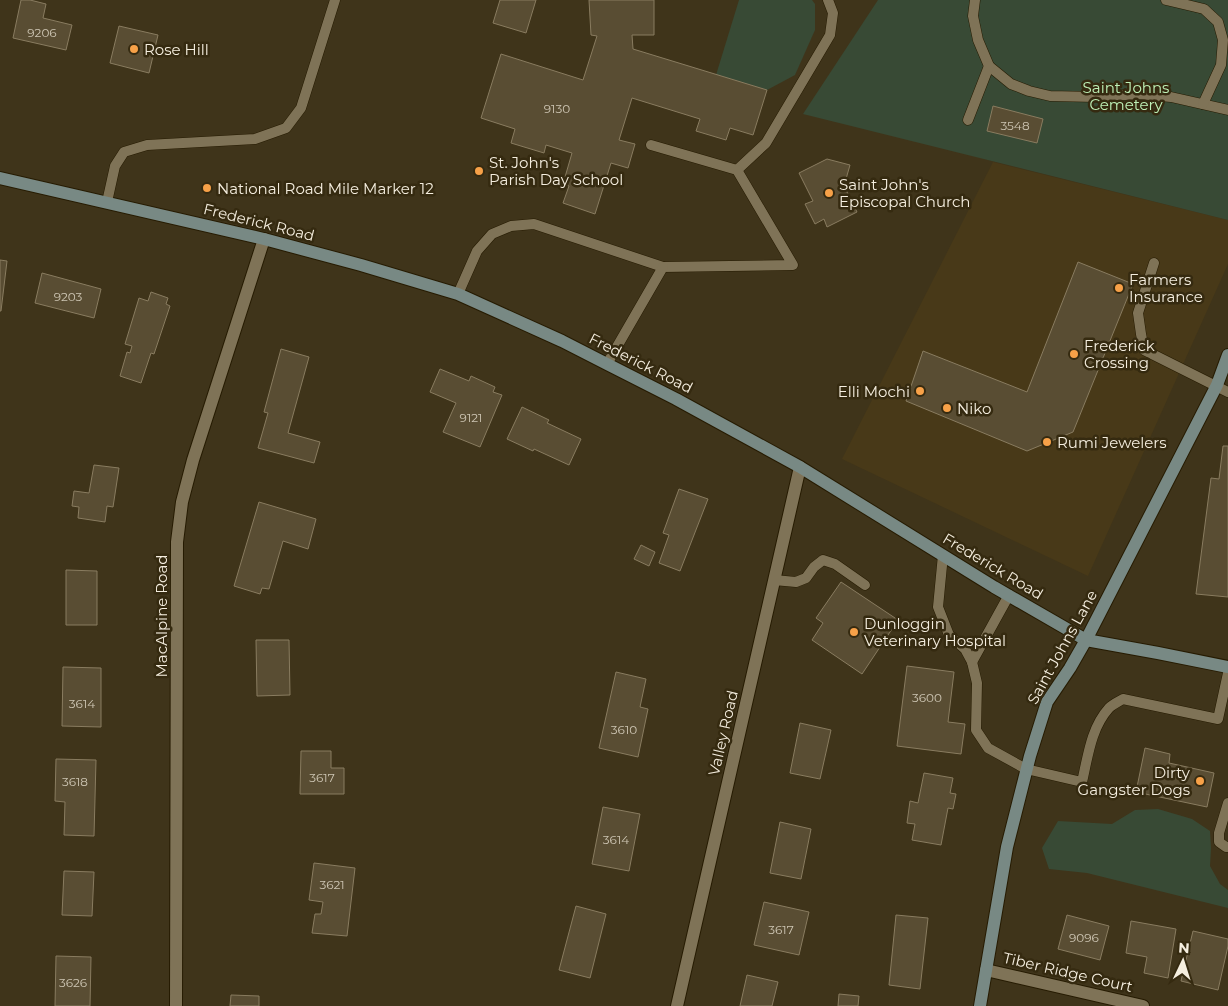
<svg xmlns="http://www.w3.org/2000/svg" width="1228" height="1006" font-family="Montserrat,sans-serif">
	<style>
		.built { fill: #483918 }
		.green { fill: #384a35 }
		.building { fill: #594d33; stroke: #897c60 }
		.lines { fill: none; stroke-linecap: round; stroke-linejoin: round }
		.lane-casing { stroke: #261b02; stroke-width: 11 }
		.street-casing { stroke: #261b02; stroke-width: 14 }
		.secondary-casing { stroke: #261b02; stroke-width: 14 }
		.lane { stroke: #7f7357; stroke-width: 10 }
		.street { stroke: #7f7357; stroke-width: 12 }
		.secondary { stroke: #788984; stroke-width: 12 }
		.poi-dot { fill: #f7a148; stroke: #352a10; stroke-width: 2 }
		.labels { text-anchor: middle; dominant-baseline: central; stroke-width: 5; stroke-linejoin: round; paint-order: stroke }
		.number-label { font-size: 12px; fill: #cec6b4 }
		.poi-label { font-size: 15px; fill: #f5eedf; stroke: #352a10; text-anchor: start }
		.park-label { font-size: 15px; fill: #bff2b8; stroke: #352a10 }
		.street-label { font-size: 15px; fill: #f5eedf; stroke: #352a10 }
	</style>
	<rect width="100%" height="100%" fill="#3f341a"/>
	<polygon class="built" points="993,162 1228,220 1228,264 1088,576 842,459"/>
	<g class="green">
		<polygon points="739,0 812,0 815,4 815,30 795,75 767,90 716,75"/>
		<polygon points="878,0 1228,0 1228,220 803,114"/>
		<polygon points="1158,809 1192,819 1210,831 1211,848 1210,866 1220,884 1228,890 1228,908 1087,873 1049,869 1042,848 1058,821 1112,824 1135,810"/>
	</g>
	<g class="building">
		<polygon points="21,0 30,0 46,4 43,18 72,25 66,50 13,38"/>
		<polygon points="500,0 536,0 526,33 493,23"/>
		<polygon points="589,0 654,0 654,35 632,35 633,49 767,90 753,135 730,128 726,140 696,131 700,119 632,98 619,140 635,144 628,168 611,163 595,214 563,203 569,186 563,184 572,153 546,145 544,153 511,143 515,129 481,118 501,54 583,80 597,36 591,35"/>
		<polygon points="119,26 158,35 149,73 110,63"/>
		<polygon points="993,106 1043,119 1037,143 987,131"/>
		<polygon points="827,159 850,165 844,186 857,212 827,227 824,219 815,224 805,204 813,201 799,173"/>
		<polygon points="0,260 7,261 1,311 0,311"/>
		<polygon points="1078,262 1133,284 1073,432 1027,451 906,401 923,351 1027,392"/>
		<polygon points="42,273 101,289 94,318 35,303"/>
		<polygon points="151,292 168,298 166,304 170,306 154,354 151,353 141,383 120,376 127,352 130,353 132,346 125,344 139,298 148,301"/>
		<polygon points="281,349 309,357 288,433 320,442 314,463 258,448 268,413 264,412"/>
		<polygon points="440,369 469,381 471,376 495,387 493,392 502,395 480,447 443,432 456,403 430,392"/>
		<polygon points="522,407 549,420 547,423 581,439 569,465 534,449 533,451 507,439"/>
		<polygon points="1223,446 1228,446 1228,597 1196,594 1211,478 1219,479"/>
		<polygon points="94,465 119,468 113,507 107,506 105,522 78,518 79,507 72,506 74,491 89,493"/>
		<polygon points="679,489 708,499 680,571 659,563 669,535 663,533"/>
		<polygon points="259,502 316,519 308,549 283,541 269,589 262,588 260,594 234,586"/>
		<polygon points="641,545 655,552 649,566 634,559"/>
		<polygon points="66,570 97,571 97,625 66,625"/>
		<polygon points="841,582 898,620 862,674 812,640 823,623 816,618"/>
		<polygon points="256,640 289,640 290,695 257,696"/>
		<polygon points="907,666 954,672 948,722 965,724 961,754 897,746"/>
		<polygon points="63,667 101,668 101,727 62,726"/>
		<polygon points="616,672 646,679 640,707 648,709 638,757 599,748"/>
		<polygon points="800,723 831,730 820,779 790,773"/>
		<polygon points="1145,748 1170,754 1169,763 1214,773 1207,807 1136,792"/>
		<polygon points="301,751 331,751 331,768 344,768 344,794 300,794"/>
		<polygon points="56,759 96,760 94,836 64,835 65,802 55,801"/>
		<polygon points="924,773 953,778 950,793 956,794 953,809 948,808 941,845 912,840 915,824 907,823 910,801 918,803"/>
		<polygon points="603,807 640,814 629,871 592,864"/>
		<polygon points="780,822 811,829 801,879 770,873"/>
		<polygon points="314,863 355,868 347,936 312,933 315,914 321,914 323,902 309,900"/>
		<polygon points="64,871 94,872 92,916 62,915"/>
		<polygon points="764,902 809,912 799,955 754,945"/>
		<polygon points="576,906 606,914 590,978 559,970"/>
		<polygon points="896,915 928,918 920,989 889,985"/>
		<polygon points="1067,915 1109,926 1100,960 1058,949"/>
		<polygon points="1131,921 1176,929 1168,978 1144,973 1147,957 1126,953"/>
		<polygon points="1193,931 1228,939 1228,946 1218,990 1181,981"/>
		<polygon points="56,956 91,957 90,1006 55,1006"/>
		<polygon points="747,975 778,982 772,1006 740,1006"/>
		<polygon points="839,994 859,996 858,1006 838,1006"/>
		<polygon points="231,995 259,996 259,1006 230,1006"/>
	</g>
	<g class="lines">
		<defs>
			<g id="lane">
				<polyline points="975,0 973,16 978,40 989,66 1011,84 1029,91 1050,96 1096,97 1139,94 1171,97 1228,110"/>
				<polyline points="1166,0 1204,9 1218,22 1223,40 1221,65 1203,104"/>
				<polyline points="968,120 989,66"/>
				<polyline points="737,170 766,143 830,35 833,13 828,0"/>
				<polyline points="107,202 115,166 124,152 147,145 255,139 286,128 301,108 335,0"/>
				<polyline points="1154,263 1138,313 1141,334 1144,350 1228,392"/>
				<polyline points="458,294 477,251 492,234 511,226 534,224 663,267 793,265 737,170 651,145"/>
				<polyline points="607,364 663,267"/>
				<path d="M943,555l-5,52 11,28 16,14 7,13 5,21 -1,47 12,18 38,21 56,13c6,-26 9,-54 27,-74 4,-4 9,-6 14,-9l95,20 10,-46"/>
				<polyline points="774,580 796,582 806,578 814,567 823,560 835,564 865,585"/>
				<polyline points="972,662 1009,595"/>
				<polyline points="1228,803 1219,833 1219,842 1226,847 1228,847"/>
			</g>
			<g id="street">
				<polyline points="986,970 1143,1006"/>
				<polyline points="176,1006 177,542 182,502 193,460 264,239"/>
				<polyline points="677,1006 800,467"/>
			</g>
			<g id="secondary">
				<polyline points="0,178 264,239 361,265 458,294 562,341 607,364 676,399 800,467 994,587 1086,640 1158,653 1228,667"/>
				<polyline points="980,1006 1007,847 1030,756 1047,702 1070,668 1086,640 1217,385 1228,355"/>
			</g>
		</defs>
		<use href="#lane" class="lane-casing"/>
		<use href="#street" class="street-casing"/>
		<use href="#secondary" class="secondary-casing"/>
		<use href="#lane" class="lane"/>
		<use href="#street" class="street"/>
		<use href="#secondary" class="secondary"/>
	</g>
	<g class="poi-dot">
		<circle cx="134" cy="49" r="5"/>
		<circle cx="479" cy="171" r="5"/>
		<circle cx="207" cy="188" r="5"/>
		<circle cx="829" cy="193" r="5"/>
		<circle cx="1119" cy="288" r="5"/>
		<circle cx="1074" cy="354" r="5"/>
		<circle cx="920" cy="391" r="5"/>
		<circle cx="947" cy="408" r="5"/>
		<circle cx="1047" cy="442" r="5"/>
		<circle cx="854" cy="632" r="5"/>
		<circle cx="1200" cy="781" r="5"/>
	</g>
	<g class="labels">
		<g class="number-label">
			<text x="42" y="32">9206</text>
			<text x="557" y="108">9130</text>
			<text x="1015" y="125">3548</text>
			<text x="68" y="296">9203</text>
			<text x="471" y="417">9121</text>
			<text x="927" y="697">3600</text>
			<text x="82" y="703">3614</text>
			<text x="624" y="729">3610</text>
			<text x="322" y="777">3617</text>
			<text x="75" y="781">3618</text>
			<text x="616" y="839">3614</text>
			<text x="332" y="884">3621</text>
			<text x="781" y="929">3617</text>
			<text x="1084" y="937">9096</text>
			<text x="73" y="982">3626</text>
		</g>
		<g class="poi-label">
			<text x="144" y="49">Rose Hill</text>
			<text x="489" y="162">St. John's<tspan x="489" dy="17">Parish Day School</tspan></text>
			<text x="839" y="184">Saint John's<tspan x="839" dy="17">Episcopal Church</tspan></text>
			<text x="217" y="188">National Road Mile Marker 12</text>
			<text x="1129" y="279">Farmers<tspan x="1129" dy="17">Insurance</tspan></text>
			<text x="1084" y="345">Frederick<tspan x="1084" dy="17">Crossing</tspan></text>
			<text x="910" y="391" text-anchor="end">Elli Mochi</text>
			<text x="957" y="408">Niko</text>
			<text x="1057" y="442">Rumi Jewelers</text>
			<text x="864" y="623">Dunloggin<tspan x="864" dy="17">Veterinary Hospital</tspan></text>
			<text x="1190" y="772" text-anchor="end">Dirty<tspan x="1190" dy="17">Gangster Dogs</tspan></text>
		</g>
		<g class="park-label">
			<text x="1126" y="87">Saint Johns<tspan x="1126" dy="17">Cemetery</tspan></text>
		</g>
		<g class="street-label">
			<text transform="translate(259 222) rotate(14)">Frederick Road</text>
			<text transform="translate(641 363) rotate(27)">Frederick Road</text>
			<text transform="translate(993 566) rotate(31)">Frederick Road</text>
			<text transform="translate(161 616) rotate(-90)">MacAlpine Road</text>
			<text transform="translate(1062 647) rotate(-61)">Saint Johns Lane</text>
			<text transform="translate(723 733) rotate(-77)">Valley Road</text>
			<text transform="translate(1068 972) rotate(13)">Tiber Ridge Court</text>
		</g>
	</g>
	<g transform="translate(1183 961) rotate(4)" stroke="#352a10" stroke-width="4" paint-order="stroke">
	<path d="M0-4L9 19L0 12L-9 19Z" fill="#f5eedf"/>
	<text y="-8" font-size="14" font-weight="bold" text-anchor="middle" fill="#f5eedf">N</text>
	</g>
</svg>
